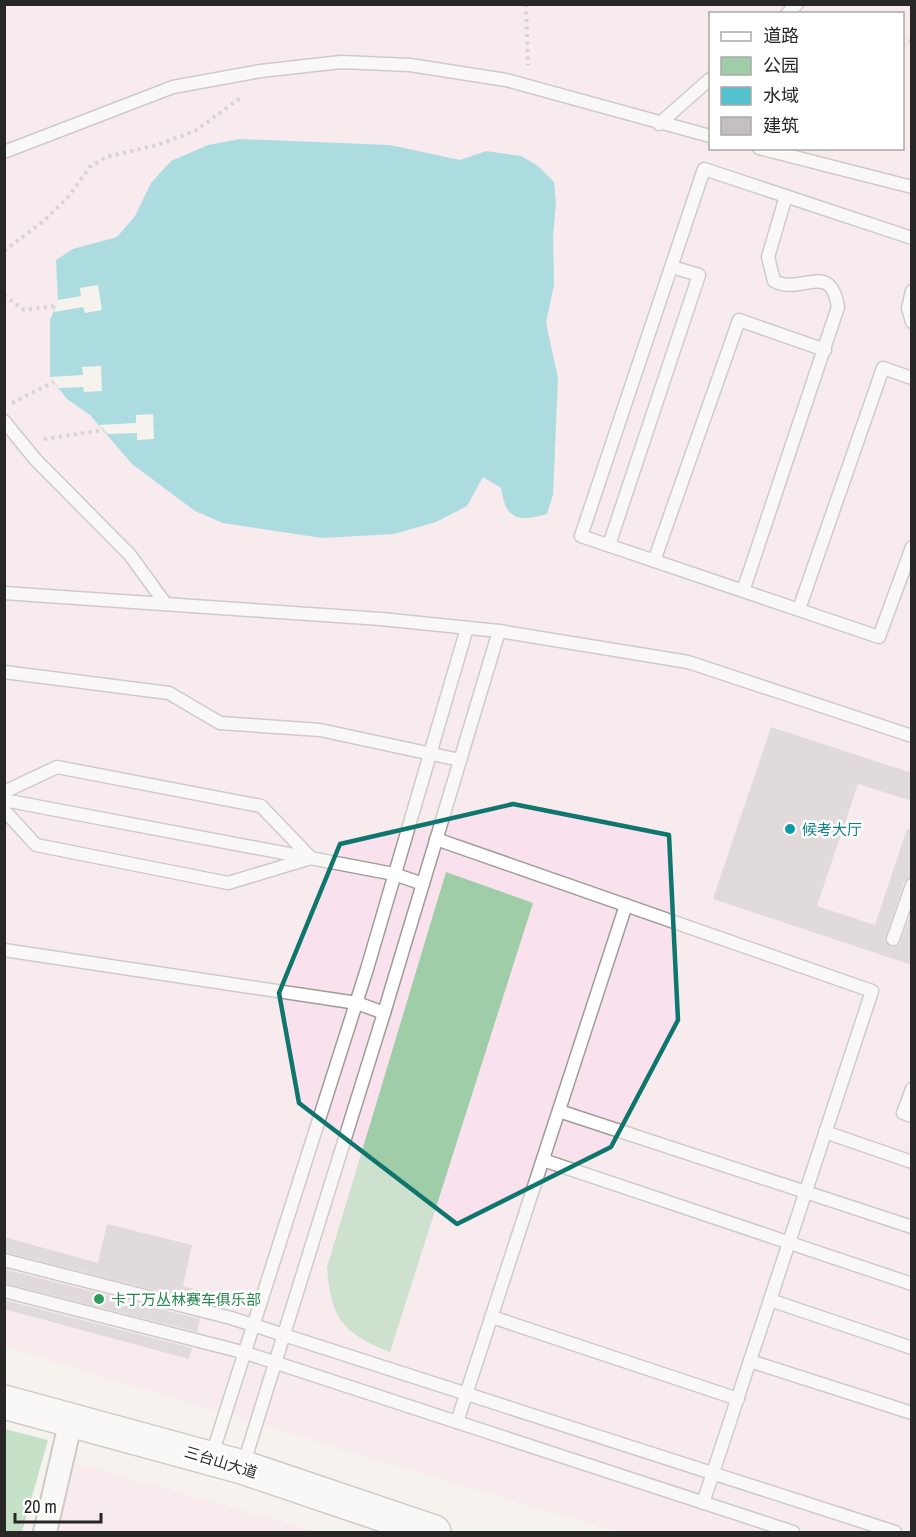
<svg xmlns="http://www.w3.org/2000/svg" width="916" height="1537" font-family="'Archivo Narrow','Noto Sans SC',sans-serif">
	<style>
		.commercial { fill: #f9e2ee; fill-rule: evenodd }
		.green { fill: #9ecda8 }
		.forest { fill: #8ace9b }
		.water { fill: #54c1cf }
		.pier { fill: #f6f3ee }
		.building { fill: #c5bfc2 }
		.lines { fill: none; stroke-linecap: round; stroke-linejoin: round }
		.service-casing { stroke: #9e9c97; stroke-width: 15 }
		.minor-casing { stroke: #9e9c97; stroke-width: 26 }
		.secondary-casing { stroke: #9e9c97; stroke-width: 36 }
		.path { stroke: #b1afab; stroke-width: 4; stroke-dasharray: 3 4.5; stroke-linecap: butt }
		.service { stroke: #fff; stroke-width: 12 }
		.minor { stroke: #fff; stroke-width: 22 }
		.secondary { stroke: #fff; stroke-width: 33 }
		.marked { fill: none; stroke: #0f766e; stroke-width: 4.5; stroke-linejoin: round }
		.culture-dot { fill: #0f9aa8; stroke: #fff; stroke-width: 2 }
		.leisure-dot { fill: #2e9e5b; stroke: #fff; stroke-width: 2 }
		.labels { text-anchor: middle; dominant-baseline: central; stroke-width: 5; stroke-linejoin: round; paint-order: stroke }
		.culture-label { font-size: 15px; fill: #0d838f; stroke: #fff; text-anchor: start }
		.leisure-label { font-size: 15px; fill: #27864d; stroke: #fff; text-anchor: start }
		.street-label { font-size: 15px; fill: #282725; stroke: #fff }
	</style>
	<rect width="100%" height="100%" fill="#f6f3ee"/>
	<g class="commercial">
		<path d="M4,5h907v1527h-295l-611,-185zM710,14h192v134h-192z"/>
		<polygon points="76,1463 318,1532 56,1532"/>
	</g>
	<path class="green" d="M446,872l87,31 -143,449c-48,-19 -59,-33 -63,-85z"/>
	<polygon class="forest" points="5,1429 48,1440 22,1532 5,1532"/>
	<path class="water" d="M240,139l150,6 70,15 26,-9 35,5 17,10 16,16 2,21 -3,33 1,49 -8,38 12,55 -5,117 -6,19c-30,8 -41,6 -46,-26l-18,-11 -16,29 -31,16 -42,12 -72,4 -99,-15 -28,-12 -63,-47 -42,-49 -23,-16 -17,-22v-57l8,-20 -2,-40 17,-11 44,-12 18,-21 16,-33 20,-22 37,-16z"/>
	<g class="pier">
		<polygon points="98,285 102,310 85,313 83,307 54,312 58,300 81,296 80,288"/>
		<polygon points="101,366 102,391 84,392 83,387 59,388 50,377 83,375 82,367"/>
		<polygon points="153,414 154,439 137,440 137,433 108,434 99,425 136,423 136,415"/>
	</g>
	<g class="building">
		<polygon points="771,727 912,773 912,801 858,784 817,906 875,925 907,829 912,829 912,877 904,882 885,940 891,947 899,945 912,911 912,965 713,899"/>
		<polygon points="107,1224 192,1245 183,1286 208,1293 205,1303 4,1252 4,1237 98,1263"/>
		<polygon points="4,1269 200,1319 197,1332 4,1283"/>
		<polygon points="4,1300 192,1348 189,1359 4,1309"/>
	</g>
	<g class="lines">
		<defs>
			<g id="service">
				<polyline points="787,14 797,4"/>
				<polyline points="659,124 710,79"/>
				<polyline points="759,148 912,187"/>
				<polyline points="4,152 173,87 261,71 341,62 410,65 506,80 710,136"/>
				<polyline points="912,238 704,169 581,536 879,637 912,547"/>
				<polyline points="912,291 908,308 912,322"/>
				<polyline points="4,421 35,459 130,555 165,603"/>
				<polyline points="609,545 699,275 672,267"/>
				<polyline points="654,561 739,320 825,350"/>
				<path d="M743,591l95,-284c-8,-48 -36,-11 -64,-26l-6,-24 18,-61"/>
				<polyline points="4,593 381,619 499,631 688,662 912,736"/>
				<polyline points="799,609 883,368 912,378"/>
				<polyline points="4,672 169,693 220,723 320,730 460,760"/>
				<polyline points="4,792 57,767 261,806 311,858 228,883 36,845 4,810"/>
				<polyline points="4,800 394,874 423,884"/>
				<polyline points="436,839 872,991 703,1503"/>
				<polyline points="893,939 912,885"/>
				<polyline points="4,950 357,1003 384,1013"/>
				<polyline points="912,1089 903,1113 912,1116"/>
				<polyline points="559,1111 912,1227"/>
				<polyline points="825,1132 912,1162"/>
				<polyline points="543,1160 912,1284"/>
				<polyline points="4,1260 231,1318 895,1532"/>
				<polyline points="4,1291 246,1353 793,1532"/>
				<polyline points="770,1300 912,1348"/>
				<polyline points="492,1317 738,1399"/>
				<polyline points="750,1361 912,1413"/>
				<polyline points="457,1422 626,905"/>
				<polyline points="211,1458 367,969 467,628"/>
				<polyline points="243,1466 384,1013 499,631"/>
			</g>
			<polyline id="minor" points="45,1532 71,1420"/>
			<polyline id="secondary" points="4,1402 242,1467 434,1532"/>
		</defs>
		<use href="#service" class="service-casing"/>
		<use href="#minor" class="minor-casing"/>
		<use href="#secondary" class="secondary-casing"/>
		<g class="path">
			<polyline points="526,4 528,65"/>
			<polyline points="902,45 912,40"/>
			<polyline points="4,251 45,220 68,197 90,167 106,157 157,145 195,131 243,96"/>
			<polyline points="4,295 24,310 56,306"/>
			<polyline points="12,403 54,382"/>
			<polyline points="44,439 104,430"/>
		</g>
		<use href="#service" class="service"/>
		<use href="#minor" class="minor"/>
		<use href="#secondary" class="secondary"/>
	</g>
	<path d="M0 0H916V1537H0ZM513,804l156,31 9,185 -67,127 -154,77 -158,-121 -20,-110 61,-149z" fill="#f6f3ee" fill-opacity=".55" fill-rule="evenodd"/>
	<path class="marked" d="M513,804l156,31 9,185 -67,127 -154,77 -158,-121 -20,-110 61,-149z"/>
	<circle class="culture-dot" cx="790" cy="829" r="6"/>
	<circle class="leisure-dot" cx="99" cy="1299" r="6"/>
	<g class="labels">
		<g class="culture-label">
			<text x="802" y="829">候考大厅</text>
		</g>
		<g class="leisure-label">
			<text x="111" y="1299">卡丁万丛林赛车俱乐部</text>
		</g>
		<g class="street-label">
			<text transform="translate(221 1462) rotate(17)">三台山大道</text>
		</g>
	</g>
	<rect width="916" height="1537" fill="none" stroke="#282725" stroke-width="12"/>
	<rect x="709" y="12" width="195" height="138" fill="#ffffff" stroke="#a9a9a8" stroke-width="1.5"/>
	<rect x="721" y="32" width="30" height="9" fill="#ffffff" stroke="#a9a9a8" stroke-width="1.5"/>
	<text x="763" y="42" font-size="18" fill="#282725">道路</text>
	<rect x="721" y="57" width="30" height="18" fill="#9ecda8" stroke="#a9a9a8" stroke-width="1.5"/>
	<text x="763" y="72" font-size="18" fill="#282725">公园</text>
	<rect x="721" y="87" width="30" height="18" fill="#54c1cf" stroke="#a9a9a8" stroke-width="1.5"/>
	<text x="763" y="102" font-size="18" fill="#282725">水域</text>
	<rect x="721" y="117" width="30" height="18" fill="#c5bfc2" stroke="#a9a9a8" stroke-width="1.5"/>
	<text x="763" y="132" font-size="18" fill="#282725">建筑</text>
	<path d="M15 1513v9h86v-9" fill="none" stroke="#282725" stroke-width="3"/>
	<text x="24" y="1513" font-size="18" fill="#282725" stroke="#ffffff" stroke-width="4.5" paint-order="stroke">20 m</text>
</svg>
